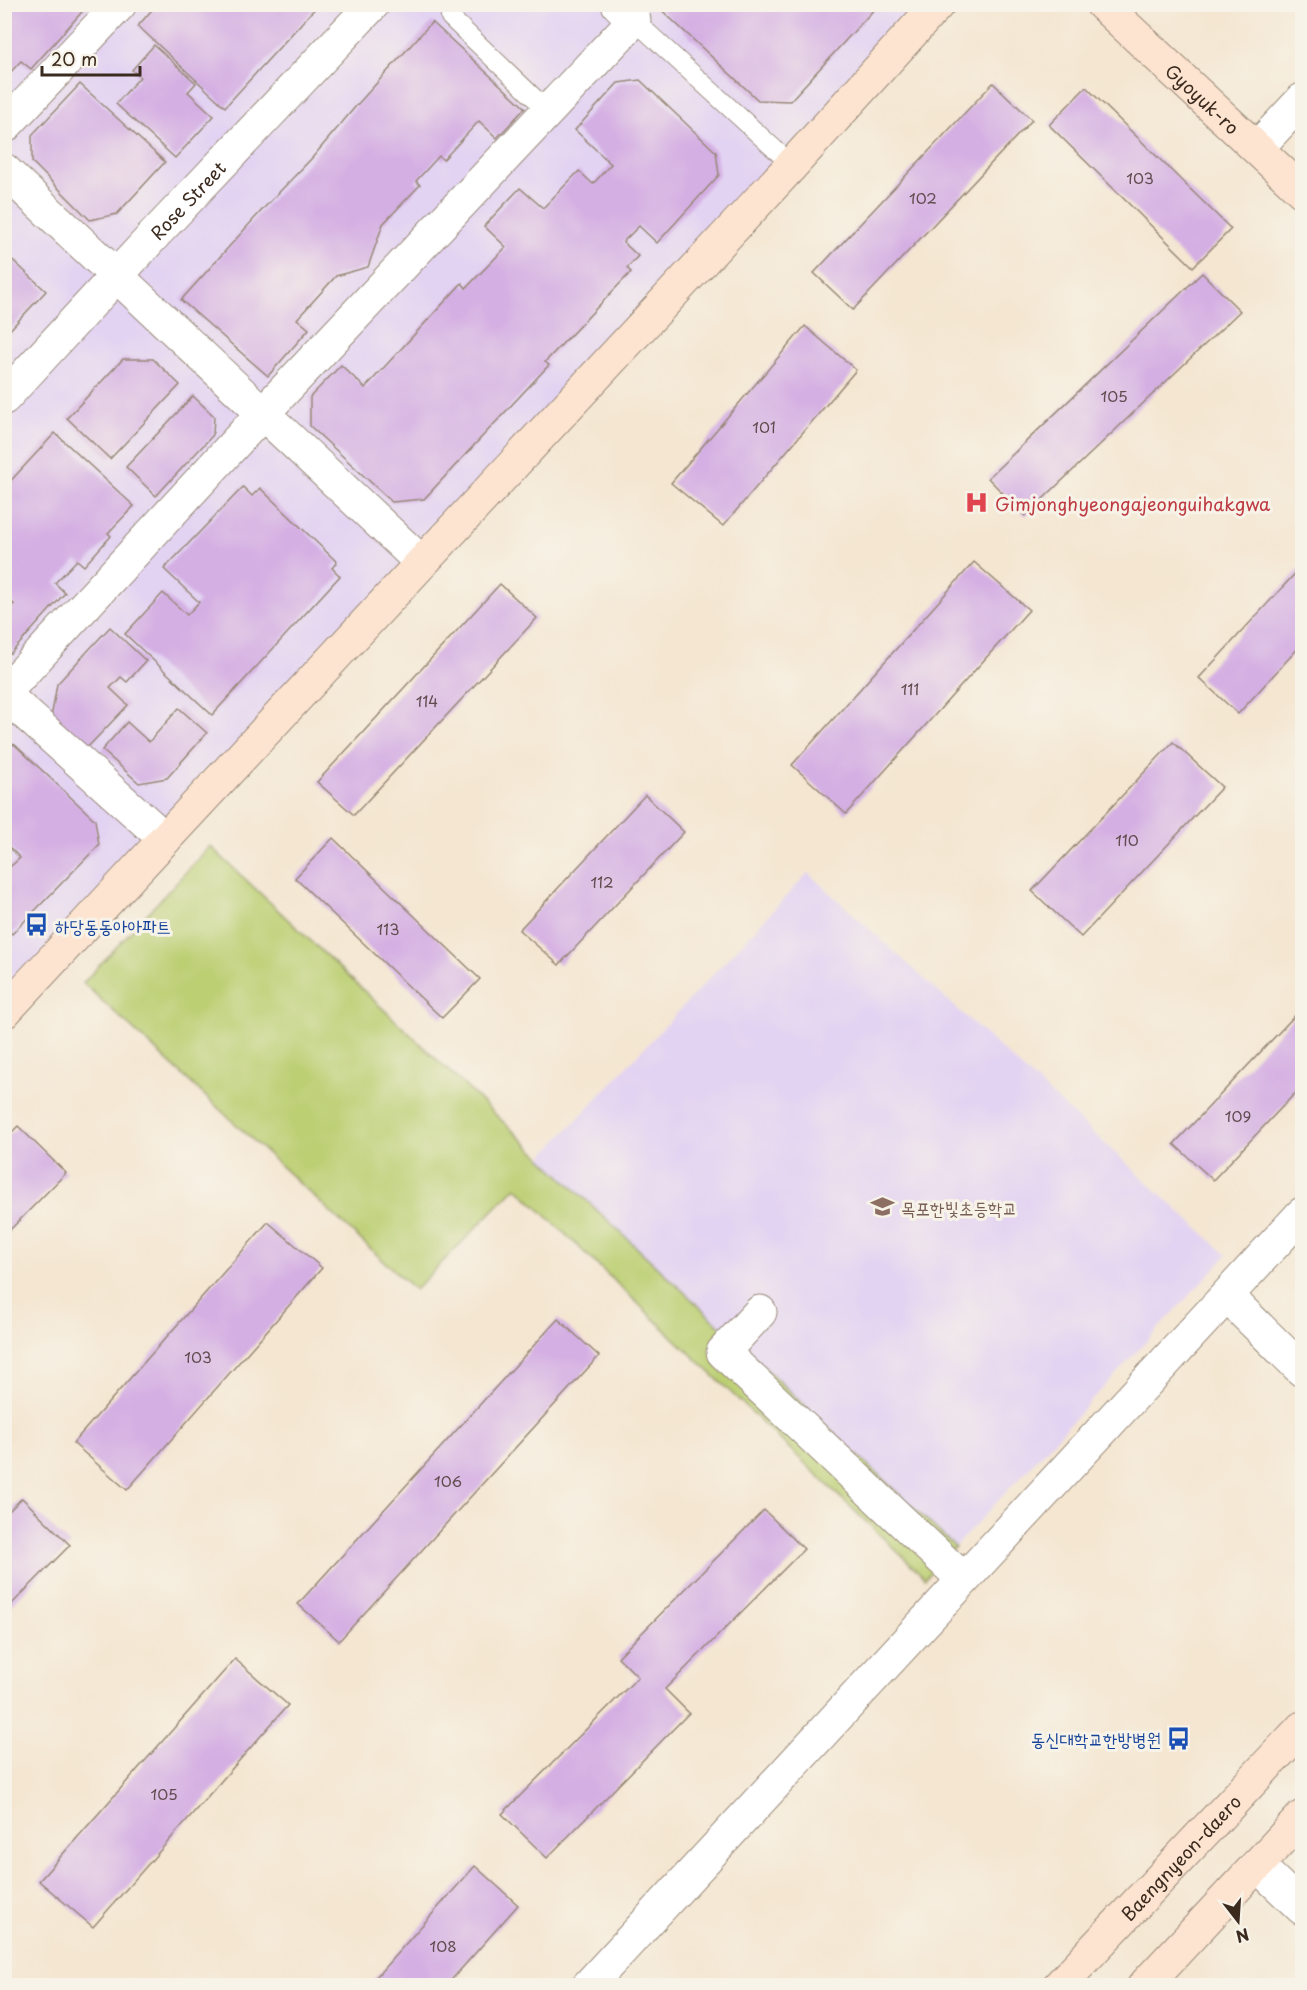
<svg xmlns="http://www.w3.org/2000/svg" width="1307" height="1990" font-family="'Playpen Sans','Poor Story',sans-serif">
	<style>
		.built { fill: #e3d3f2 }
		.green { fill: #bccf73; stroke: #7c7c48; stroke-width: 1.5 }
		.building { fill: #d4afe3 }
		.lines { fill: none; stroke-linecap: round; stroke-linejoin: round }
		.lane-casing { stroke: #988878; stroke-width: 20 }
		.street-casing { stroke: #988878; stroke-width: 35 }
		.secondary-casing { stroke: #988878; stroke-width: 35 }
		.lane { stroke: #fff; stroke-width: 18 }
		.street { stroke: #fff; stroke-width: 33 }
		.secondary { stroke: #fde4d0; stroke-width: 33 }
		.labels { text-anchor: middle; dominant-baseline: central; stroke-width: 6; stroke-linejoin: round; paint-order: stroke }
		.number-label { font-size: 15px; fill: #614b4f }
		.street-label { font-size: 18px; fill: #3b2a1e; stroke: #f7f3e8 }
		.health-label { font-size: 18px; fill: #be3a42; stroke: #f7f3e8; text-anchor: start }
		.transit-label { font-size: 18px; fill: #164399; stroke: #f7f3e8; text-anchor: start }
		.education-label { font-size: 18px; fill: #785e54; stroke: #f7f3e8; text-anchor: start }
	</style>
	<rect width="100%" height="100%" fill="#f7f3e8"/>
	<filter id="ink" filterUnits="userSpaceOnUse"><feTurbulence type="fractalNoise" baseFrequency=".0167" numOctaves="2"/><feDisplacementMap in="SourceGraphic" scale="12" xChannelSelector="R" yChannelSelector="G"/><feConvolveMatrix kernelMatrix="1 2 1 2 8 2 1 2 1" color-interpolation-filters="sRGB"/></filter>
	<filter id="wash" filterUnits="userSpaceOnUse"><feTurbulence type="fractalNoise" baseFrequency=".008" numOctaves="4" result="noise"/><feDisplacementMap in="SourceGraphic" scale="24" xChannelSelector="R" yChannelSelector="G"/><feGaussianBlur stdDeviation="1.35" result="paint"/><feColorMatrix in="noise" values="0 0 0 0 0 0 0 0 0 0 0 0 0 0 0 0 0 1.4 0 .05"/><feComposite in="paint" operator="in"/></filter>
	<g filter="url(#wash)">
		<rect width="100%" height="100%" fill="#f4e6d1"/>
		<g class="built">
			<polygon points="5,5 938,5 5,1012"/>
			<polygon points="808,873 1227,1255 955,1547 541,1158"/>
		</g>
		<polygon class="green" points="210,846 955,1547 925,1578 516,1187 415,1290 83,983"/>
		<g id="blocks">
			<g class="building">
				<polygon points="4,4 89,4 31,69 21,61 4,79"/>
				<polygon points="157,4 319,4 225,107 138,26"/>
				<polygon points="655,4 785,4 788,8 791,4 879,4 790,101 758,100"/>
				<polygon points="432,22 525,108 497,138 479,121 443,160 439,156 416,181 420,185 383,224 368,267 336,276 297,319 309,329 268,376 181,300 263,209 312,158 356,106"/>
				<polygon points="154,45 196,83 188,92 214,116 175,158 116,104 140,77 132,70"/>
				<polygon points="640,80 716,152 719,175 657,243 639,226 623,242 638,256 627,268 631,272 545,362 549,365 424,499 392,502 310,426 310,397 341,365 365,388 462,283 466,288 506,247 484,226 520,188 543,208 579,171 593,184 611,164 575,130 618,83"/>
				<polygon points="993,83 1032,120 853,310 814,273"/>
				<polygon points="80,84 165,162 117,214 90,220 32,162 32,135"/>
				<polygon points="1086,87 1231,229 1193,267 1049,125"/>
				<polygon points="5,253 46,291 5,335"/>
				<polygon points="1202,273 1240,311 1025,516 988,478"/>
				<polygon points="805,326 856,370 723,526 671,483"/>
				<polygon points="123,359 153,359 180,385 110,459 67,418"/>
				<polygon points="193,396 214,416 213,435 156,496 126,467"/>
				<polygon points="55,433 134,506 108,533 111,536 84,566 77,560 55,583 65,593 11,653 4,654 4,614 14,604 4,596 4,488"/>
				<polygon points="243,487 252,496 260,488 337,562 332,568 340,576 212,715 125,634 163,593 187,615 199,602 164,569"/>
				<polygon points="974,562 1029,610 846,814 792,765"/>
				<polygon points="1302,566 1302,644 1238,714 1199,678"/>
				<polygon points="500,584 537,618 354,815 317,782"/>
				<polygon points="110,627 146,661 127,682 121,677 110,688 128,705 85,750 51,718 57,684"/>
				<polygon points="179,708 207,733 167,778 139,783 102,750 127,722 149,742"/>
				<polygon points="4,742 15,745 95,820 99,845 12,934 6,929 4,931 4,859 11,866 20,858 4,842"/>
				<polygon points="1173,742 1222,787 1081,937 1032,891"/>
				<polygon points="645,795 684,832 559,965 519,930"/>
				<polygon points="333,838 480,979 442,1018 295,878"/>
				<polygon points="1302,1008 1302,1086 1213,1180 1174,1144"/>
				<polygon points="18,1126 66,1173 4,1236 4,1140"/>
				<polygon points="268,1222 322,1268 127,1490 73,1443"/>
				<polygon points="558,1319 599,1356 339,1641 298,1604"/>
				<polygon points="22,1498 70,1545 4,1612 4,1516"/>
				<polygon points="764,1510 804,1549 665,1689 689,1713 547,1858 502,1814 638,1677 618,1657"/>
				<polygon points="235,1659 288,1705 93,1927 39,1881"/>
				<polygon points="475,1866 518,1905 446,1986 368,1986"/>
			</g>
		</g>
	</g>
	<g filter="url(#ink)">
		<use href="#blocks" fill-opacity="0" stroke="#988878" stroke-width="1.5"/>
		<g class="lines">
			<defs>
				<g id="lane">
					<polyline points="450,17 548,111"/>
					<polyline points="634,20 792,165"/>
				</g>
				<g id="street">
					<polyline points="4,127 120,4"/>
					<polyline points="1257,148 1302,100"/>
					<polyline points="4,170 421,562"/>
					<path id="s1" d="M4,398l151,-164 218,-230"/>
					<polyline points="4,693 263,413 634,20 618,4"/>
					<polyline points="4,694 165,839"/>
					<polyline points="1228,1297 1302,1370"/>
					<polyline points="760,1312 723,1352 963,1579"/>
					<polyline points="1257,1865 1302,1908"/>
					<polyline points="588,1986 1302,1214"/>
				</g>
				<g id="secondary">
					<path id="s2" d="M1102,4l200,187"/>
					<polyline points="4,1012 792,165 938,4"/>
					<path id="s3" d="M1059,1986l243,-258"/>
					<polyline points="1144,1986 1302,1817"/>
				</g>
			</defs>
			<use href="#lane" class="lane-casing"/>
			<use href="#street" class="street-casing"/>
			<use href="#secondary" class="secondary-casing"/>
			<use href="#lane" class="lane"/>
			<use href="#street" class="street"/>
			<use href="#secondary" class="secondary"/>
		</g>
	</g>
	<defs>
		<symbol id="hospital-bare" viewBox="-9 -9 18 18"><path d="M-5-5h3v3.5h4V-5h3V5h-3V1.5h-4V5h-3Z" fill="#e0444e" stroke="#f7f3e8" stroke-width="2.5" paint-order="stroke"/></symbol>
		<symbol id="bus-bare" viewBox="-9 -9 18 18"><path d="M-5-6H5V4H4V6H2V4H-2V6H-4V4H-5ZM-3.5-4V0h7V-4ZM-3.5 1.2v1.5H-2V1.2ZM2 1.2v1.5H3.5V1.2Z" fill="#1a4fb4" stroke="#f7f3e8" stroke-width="2.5" paint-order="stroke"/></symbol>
		<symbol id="school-bare" viewBox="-9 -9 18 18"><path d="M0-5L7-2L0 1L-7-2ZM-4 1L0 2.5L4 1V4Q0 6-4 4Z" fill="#8d6e63" stroke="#f7f3e8" stroke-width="2.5" paint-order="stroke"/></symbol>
	</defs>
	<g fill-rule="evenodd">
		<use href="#hospital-bare" x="960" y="486" width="33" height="33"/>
		<use href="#bus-bare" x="20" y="908" width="33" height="33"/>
		<use href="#school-bare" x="866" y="1190" width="33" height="33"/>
		<use href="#bus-bare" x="1162" y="1722" width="33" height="33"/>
	</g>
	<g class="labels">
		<g class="number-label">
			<text x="1140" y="177">103</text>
			<text x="923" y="197">102</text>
			<text x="1114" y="395">105</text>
			<text x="764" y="426">101</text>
			<text x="910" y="688">111</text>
			<text x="427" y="700">114</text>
			<text x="1127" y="839">110</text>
			<text x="602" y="881">112</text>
			<text x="388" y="928">113</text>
			<text x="1238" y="1115">109</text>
			<text x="198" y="1356">103</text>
			<text x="448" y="1480">106</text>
			<text x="164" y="1793">105</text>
			<text x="443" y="1945">108</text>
		</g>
		<g class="street-label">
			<text stroke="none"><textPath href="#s2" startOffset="138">Gyoyuk-ro</textPath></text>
			<text stroke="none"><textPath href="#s1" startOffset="270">Rose Street</textPath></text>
			<text stroke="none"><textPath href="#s3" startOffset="177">Baengnyeon-daero</textPath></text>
		</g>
		<g class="health-label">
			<text x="995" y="503">Gimjonghyeongajeonguihakgwa</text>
		</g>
		<g class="transit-label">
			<text x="55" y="925">하당동동아아파트</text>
			<text x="1161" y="1738" text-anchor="end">동신대학교한방병원</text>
		</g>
		<g class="education-label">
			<text x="901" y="1207">목포한빛초등학교</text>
		</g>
	</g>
	<rect width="1307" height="1990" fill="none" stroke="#f7f3e8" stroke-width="24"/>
	<g transform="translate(1238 1921) rotate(163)" stroke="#f7f3e8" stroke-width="4.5" paint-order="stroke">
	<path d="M0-4.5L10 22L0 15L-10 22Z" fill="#3b2a1e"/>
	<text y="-9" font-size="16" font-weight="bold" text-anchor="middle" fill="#3b2a1e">N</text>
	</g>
	<path d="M42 66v9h98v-9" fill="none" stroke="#3b2a1e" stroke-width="3"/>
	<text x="51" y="66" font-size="18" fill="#3b2a1e" stroke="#f7f3e8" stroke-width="4.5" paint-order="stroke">20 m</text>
</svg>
